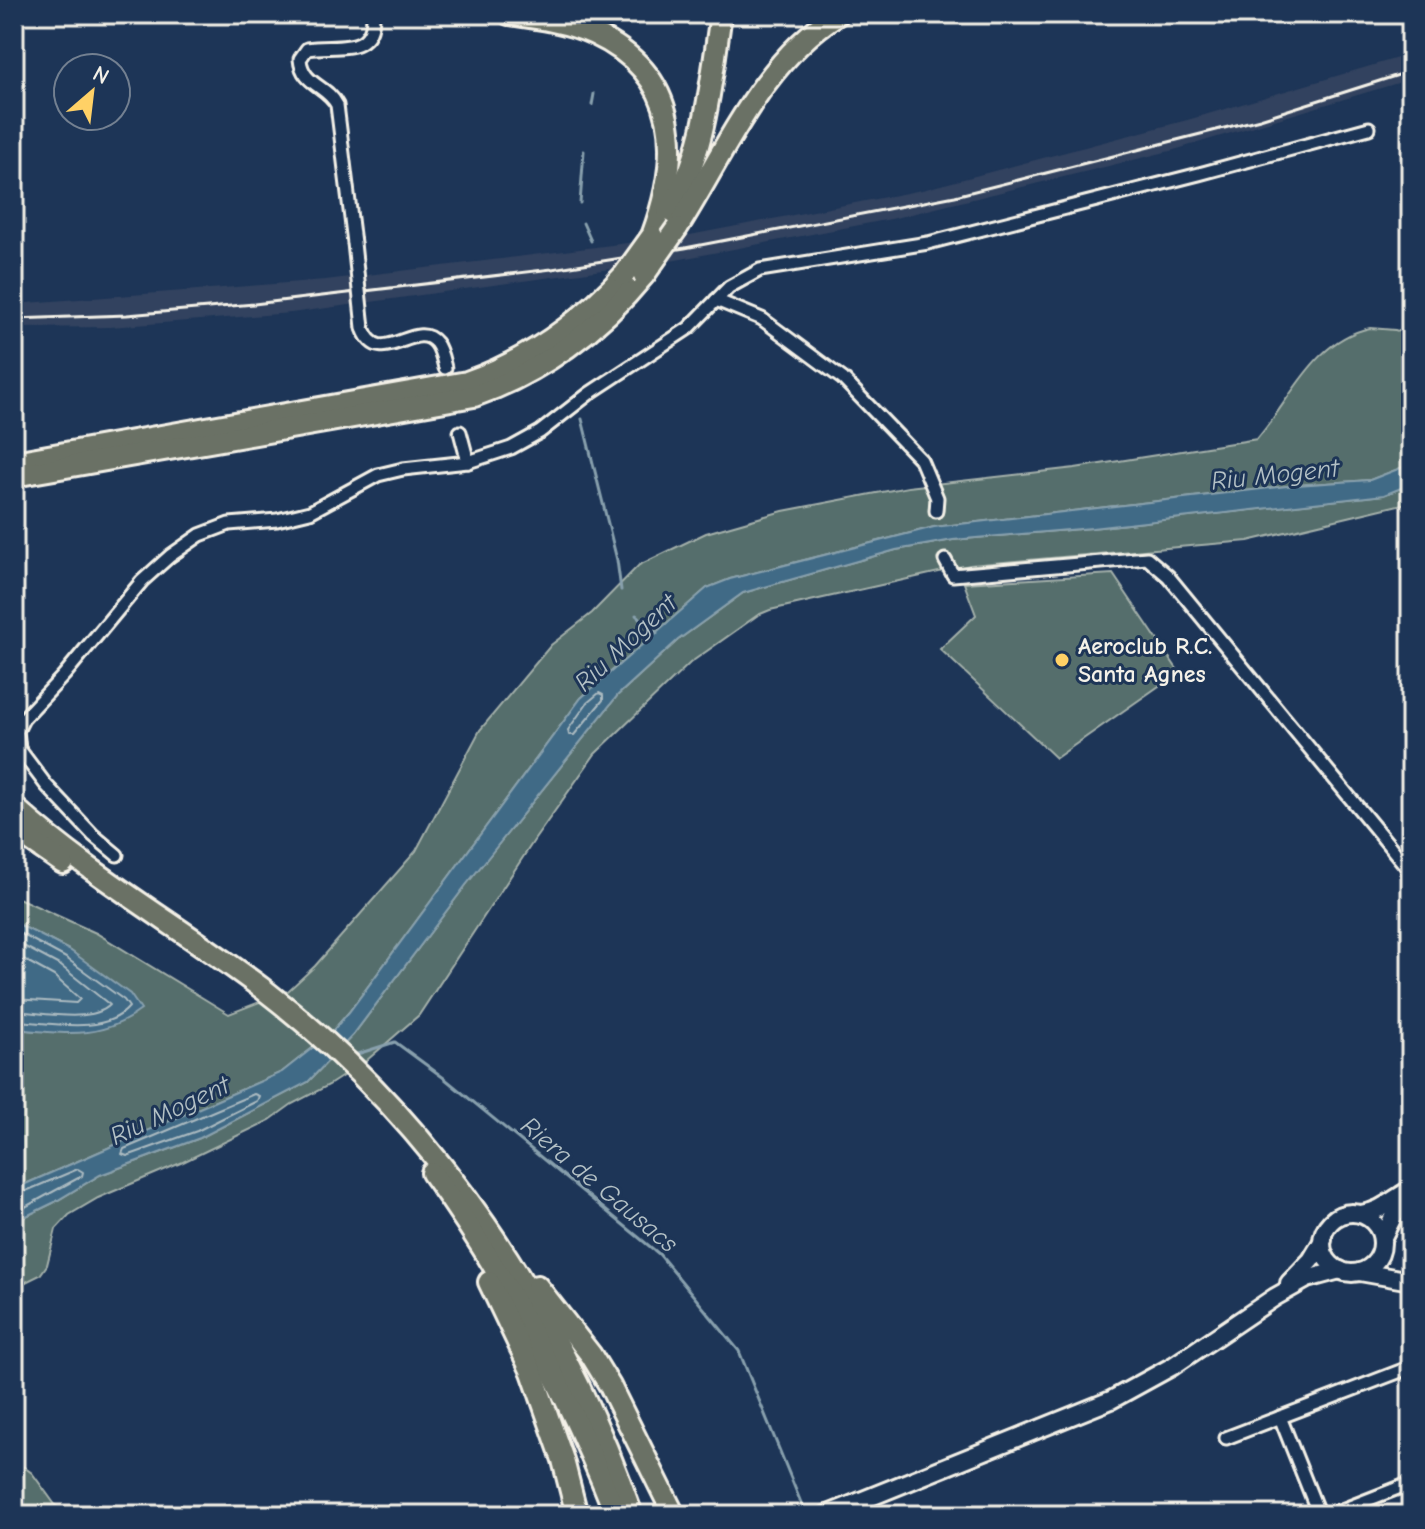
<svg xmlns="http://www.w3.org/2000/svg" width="1425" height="1529" font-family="'Comic Neue',sans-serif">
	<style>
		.built { fill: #32425f }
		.green { fill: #546e6c; stroke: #a4b0aa; stroke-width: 2 }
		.water { fill: #406a86; stroke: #88a0ad; stroke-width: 2 }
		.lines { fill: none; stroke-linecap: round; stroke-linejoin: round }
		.shore { stroke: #acbbc1; stroke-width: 2 }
		.stream { stroke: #88a0ad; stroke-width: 3 }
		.street-casing { stroke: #f4f1e8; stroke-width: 17 }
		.secondary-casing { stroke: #f4f1e8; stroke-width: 22 }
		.highway-casing { stroke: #f4f1e8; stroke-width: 26 }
		.street { stroke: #1d3557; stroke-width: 11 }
		.secondary { stroke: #1d3557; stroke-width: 16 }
		.highway { stroke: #6a7165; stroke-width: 20 }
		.rail { stroke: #f4f1e8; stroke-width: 3 }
		.street-bridge-casing { stroke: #f4f1e8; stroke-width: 17; stroke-linecap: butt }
		.highway-bridge-casing { stroke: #f4f1e8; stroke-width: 26; stroke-linecap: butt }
		.street-bridge { stroke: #1d3557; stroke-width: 11 }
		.highway-bridge { stroke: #6a7165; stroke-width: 20 }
		.poi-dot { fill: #ffd166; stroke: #1d3557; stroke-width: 3 }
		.labels { text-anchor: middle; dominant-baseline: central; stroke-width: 6; stroke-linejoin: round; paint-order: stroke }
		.poi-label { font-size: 24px; font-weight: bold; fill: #f4f1e8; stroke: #1d3557; text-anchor: start }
		.water-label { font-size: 26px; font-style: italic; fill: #b5c2c6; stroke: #1d3557 }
	</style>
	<rect width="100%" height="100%" fill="#1d3557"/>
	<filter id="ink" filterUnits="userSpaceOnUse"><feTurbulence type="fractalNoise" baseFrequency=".0125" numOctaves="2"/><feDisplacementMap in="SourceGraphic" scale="16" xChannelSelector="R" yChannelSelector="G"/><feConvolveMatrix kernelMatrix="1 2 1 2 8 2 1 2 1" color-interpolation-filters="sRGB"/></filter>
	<g filter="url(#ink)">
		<polygon class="built" points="1411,54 1411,79 1174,150 891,219 676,260 291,313 110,327 14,328 14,304 325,280 501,259 690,235 922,190 1191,119"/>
		<g class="green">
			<path d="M1370,328l25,2 16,5v129l-41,16 -74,5 -362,42 -204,52 -23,9 -126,110 -232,314 -20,23 -47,37 -268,117v-160l24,2 61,-57 -28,-23 -57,-29v-26l82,37 133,81 59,-23 27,-25 101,-115 64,-121 71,-85 41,-32 47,-48 67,-32 77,-22 125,-24 167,-19 182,-29c34,-39 56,-99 113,-111z"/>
			<polygon points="1411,484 1411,502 1248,541 970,565 770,610 758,615 690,663 595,754 535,839 419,1015 366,1061 329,1085 292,1104 270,1120 183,1162 98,1198 69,1215 56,1229 47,1265 40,1275 14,1288 14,1222 53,1203 100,1175 200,1138 308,1082 353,1035 466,885 618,695 678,640 743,593 896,550 953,540 1092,528 1383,495"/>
			<polygon points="1113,574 1179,672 1056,758 940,649 976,615 964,583"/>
			<polygon points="14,1460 32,1473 56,1506 73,1515 96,1515 14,1515"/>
		</g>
		<g class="water">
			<polygon points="1411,464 1411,484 1384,495 1092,528 953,540 896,550 743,593 678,640 618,695 466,885 353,1035 308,1082 200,1138 100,1175 53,1203 14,1222 14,1189 282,1072 329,1035 349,1012 581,698 707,588 730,579 934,527 1296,485 1370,480"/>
			<path d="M14,922l57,29 59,43 11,16c-41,31 -78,23 -127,19z"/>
		</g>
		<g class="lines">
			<g class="shore">
				<polygon points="599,693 603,695 603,700 574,735 569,735 568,730 587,703"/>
				<path d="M14,930l52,28 58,42 5,7c-24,29 -82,15 -115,14"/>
				<path d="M14,941l47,25 49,39c-19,19 -70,7 -96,6"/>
				<polyline points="14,954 54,976 80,999 76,1003 14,999"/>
				<polygon points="254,1094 259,1096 257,1101 197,1131 127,1156 122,1154 124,1149"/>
				<polyline points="14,1196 78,1169 83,1172 82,1176 14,1213"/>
			</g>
			<g class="stream">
				<polyline points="592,105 594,94"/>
				<polyline points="580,203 584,151"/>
				<polyline points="583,223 591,241"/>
				<polyline points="582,419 617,560 621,590"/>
				<polyline points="636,615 657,633"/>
				<polyline points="351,1056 395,1042 444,1078 659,1254 739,1351 806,1515"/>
			</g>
			<defs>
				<g id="street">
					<path d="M354,243l-17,-138c-10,-20 -35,-20 -37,-46l7,-10c29,-5 67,8 66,-35"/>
					<polyline points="716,300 762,319 843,379 921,460 937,498 936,511"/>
					<path d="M363,328c16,44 53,-11 73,15 5,6 7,17 9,25"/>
					<polyline points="460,432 468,462"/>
					<polyline points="945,560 953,575 1147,558 1168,576 1411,872"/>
					<polyline points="117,855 93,835 46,785 19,749 17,731 23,719 64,675 142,581 170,556 200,535 229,524 277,520 310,512 378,475 403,469 468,462 511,448 540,432 590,393 689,328 729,287 760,270 928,243 1199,174 1369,128"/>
					<polyline points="1280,1417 1319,1515"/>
					<polyline points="1226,1438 1411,1367"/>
					<polyline points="1329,1515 1411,1483"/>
				</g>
				<g id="secondary">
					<circle cx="1352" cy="1243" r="30"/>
					<path d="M1361,1214c18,-2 30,-13 45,-22"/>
					<polyline points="1382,1239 1393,1217 1411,1190"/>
					<polyline points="1360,1272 1411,1281"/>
					<polyline points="1289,1283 1311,1260 1323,1240"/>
					<polyline points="826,1515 1111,1400 1173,1366 1275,1297 1307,1279 1340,1270"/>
				</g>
				<g id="highway">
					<path d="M509,14c29,4 59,8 85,20 88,41 88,121 58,202"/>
					<path d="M668,213c38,-56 43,-134 53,-199"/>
					<path d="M677,228c48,-75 83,-165 161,-214"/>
					<path d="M14,462l453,-80c62,-22 113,-59 157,-107"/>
					<path d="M14,476l460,-80c66,-23 126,-67 170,-121"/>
					<path d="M14,807c76,69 167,120 249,182 173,133 297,320 369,526"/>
					<polyline points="14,829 63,863"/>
					<path d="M432,1173c76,105 136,221 184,342"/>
					<polyline points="489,1282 532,1372 563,1460 577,1515"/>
					<polyline points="537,1286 591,1355 610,1386 674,1515"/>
				</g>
			</defs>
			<use href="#street" class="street-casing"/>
			<use href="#secondary" class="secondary-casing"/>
			<use href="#highway" class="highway-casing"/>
			<use href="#street" class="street"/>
			<use href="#secondary" class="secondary"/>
			<use href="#highway" class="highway"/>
			<polyline class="rail" points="14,319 127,315 254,304 552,269 685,248 955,196 1260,119 1411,71"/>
			<defs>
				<polyline id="street-bridge" points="354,243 363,328"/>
				<g id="highway-bridge">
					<polyline points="624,275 652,236"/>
					<polyline points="644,275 677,228"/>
				</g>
			</defs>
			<use href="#street-bridge" class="street-bridge-casing"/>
			<use href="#highway-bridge" class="highway-bridge-casing"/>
			<use href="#street-bridge" class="street-bridge"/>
			<use href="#highway-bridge" class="highway-bridge"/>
		</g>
	</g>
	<circle class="poi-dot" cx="1062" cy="660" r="8"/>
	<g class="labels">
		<g class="poi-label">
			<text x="1078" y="646">Aeroclub R.C.<tspan x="1078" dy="28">Santa Agnes</tspan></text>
		</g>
		<g class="water-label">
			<text transform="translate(1275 475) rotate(-6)">Riu Mogent</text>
			<text transform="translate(626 643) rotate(-43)">Riu Mogent</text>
			<text transform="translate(170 1111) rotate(-25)">Riu Mogent</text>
			<text transform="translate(599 1185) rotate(40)">Riera de Gausacs</text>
		</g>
	</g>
	<rect width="1425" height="1529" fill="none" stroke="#1d3557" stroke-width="48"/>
	<rect x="24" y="24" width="1377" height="1481" fill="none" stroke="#f4f1e8" stroke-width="3" filter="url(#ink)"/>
	<g transform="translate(92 92) rotate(28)"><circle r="38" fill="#1d3557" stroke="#738091" stroke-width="2"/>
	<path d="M0-6L14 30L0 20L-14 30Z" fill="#ffd166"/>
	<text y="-12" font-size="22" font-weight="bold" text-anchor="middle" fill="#f4f1e8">N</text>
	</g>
</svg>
